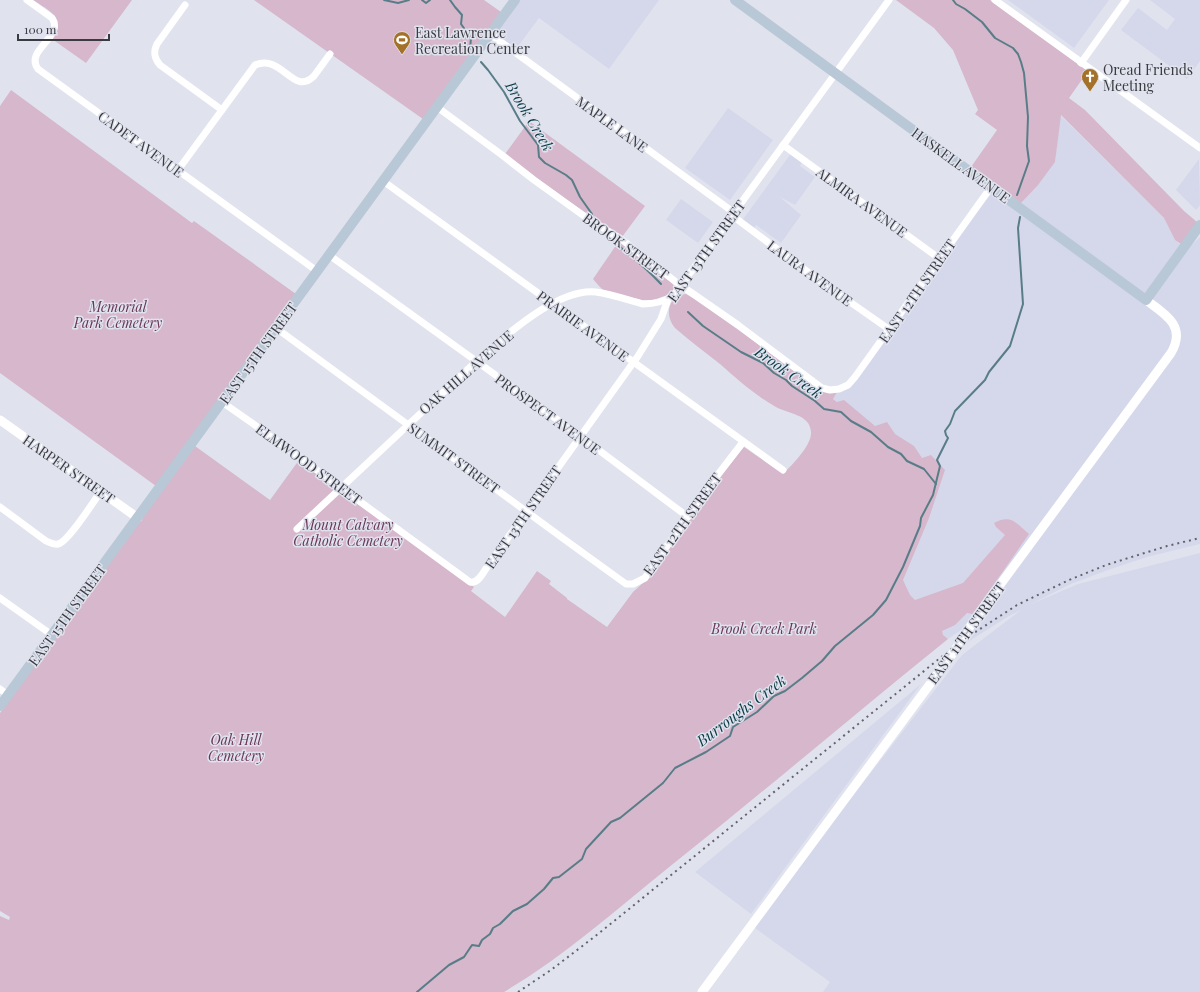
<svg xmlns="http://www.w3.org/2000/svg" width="1200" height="992" font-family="'Playfair Display',serif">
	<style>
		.built { fill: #d5d8eb }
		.green { fill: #d6b7cb }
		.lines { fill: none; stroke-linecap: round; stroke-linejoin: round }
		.stream { stroke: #597d88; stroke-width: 2 }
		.minor { stroke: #fff; stroke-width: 7 }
		.tertiary { stroke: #fff; stroke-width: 9 }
		.secondary { stroke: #b9c8d6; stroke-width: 10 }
		.rail { stroke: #63646b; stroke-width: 2; stroke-dasharray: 2 4; stroke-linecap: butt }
		.labels { text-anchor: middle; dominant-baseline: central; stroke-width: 3; stroke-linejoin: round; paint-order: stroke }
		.poi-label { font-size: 14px; fill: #3a3b40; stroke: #e0e3ee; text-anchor: start }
		.street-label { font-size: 14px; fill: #3a3b40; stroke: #e0e3ee }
		.park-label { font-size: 14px; font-style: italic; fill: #693659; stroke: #e0e3ee }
		.water-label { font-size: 15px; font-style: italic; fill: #073944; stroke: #e0e3ee }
	</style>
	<rect width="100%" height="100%" fill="#e0e3ee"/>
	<g class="built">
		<polygon points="520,0 659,0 609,69 539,18 516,49 500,37 498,32 499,29"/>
		<polygon points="1008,0 1109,0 1074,48"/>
		<polygon points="1150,0 1200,0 1200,61 1187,79 1121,30 1138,8 1167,30 1175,19"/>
		<polygon points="728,108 773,140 730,200 685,168"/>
		<polygon points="1060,115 1164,218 1175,240 1187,249 1200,237 1200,544 1147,557 1108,570 1071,584 1031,604 1078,584 1200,553 1200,992 823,992 830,982 752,926 962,655 1021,610 1009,616 960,647 981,616 948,639 885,594 931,470 832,398 837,392 841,391 997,186 1021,203 1055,162"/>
		<polygon points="792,152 803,160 800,166 815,177 795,205 780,197 801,215 781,243 756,225 752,231 741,222"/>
		<polygon points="1199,159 1200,205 1196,210 1176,190"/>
		<polygon points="681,199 713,222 698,243 666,220"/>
		<polygon points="921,684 751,914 695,872"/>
	</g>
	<g class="green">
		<path d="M33,0h99l-46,63 -34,-24c15,-21 -2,-28 -19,-39z"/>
		<polygon points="254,0 484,0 501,12 423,119"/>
		<polygon points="896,0 990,0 1088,71 1069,98 1085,110 1184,211 1197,222 1181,244 1175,240 1164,218 1061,115 1055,162 1038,185 1021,203 971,167 997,130 975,114 978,110 953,50 934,28"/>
		<polygon points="11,90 192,223 194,221 296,294 156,486 0,373 0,106"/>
		<path d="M529,121l116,85 -23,31c-40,-26 -79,-53 -117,-83z"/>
		<polygon points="619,241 673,284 674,287 673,290 665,296 653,300 642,300 604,291 599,286 593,279"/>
		<path d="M686,294l14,8 92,67 45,23 -4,7 4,3 7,-2 31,26 12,-4 8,12 19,12 8,12 9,-3 14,15 -16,48 -26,62 7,15 5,5 48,-17 42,-48 -9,-8 -2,-4c17,-9 22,0 35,11l-56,80 -6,-1 -12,12 -13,6 1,4 5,4c-94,76 -186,154 -280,229 -53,43 -105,89 -164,124h-504v-76l9,4 1,-3 -10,-6v-198l195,-267 75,54 29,-40 33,25 1,6 8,1 133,95 -3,4 34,26 32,-46 14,10 -2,3 18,14v1l40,28 26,-35 11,-10 60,-86 40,-49 39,27c9,-9 29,-29 28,-42 -1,-18 -23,-18 -35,-25 -20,-11 -39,-28 -56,-43 -15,-12 -30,-23 -45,-36 -11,-13 -7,-32 11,-34z"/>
	</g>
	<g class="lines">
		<g class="stream">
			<polyline points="384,0 398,3 409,0"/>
			<polyline points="422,0 426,3 430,0"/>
			<polyline points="450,0 455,7 462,15 461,24 471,38 470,49"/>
			<polyline points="953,0 956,4 965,9 982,22 995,38 1013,48 1018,54 1021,62 1024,73 1028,117 1027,146 1029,161 1017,195"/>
			<polyline points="481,62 488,70 504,92 520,121 538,145 539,157 545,163 566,175 572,180 580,197 592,214"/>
			<path d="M606,236c20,15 38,30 55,48"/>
			<polyline points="688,312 703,326 741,352 763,363 774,373 786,380 792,386 815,401 824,409 841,412 851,421 871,432 888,447 901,454 907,461 924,469 936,484"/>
			<polyline points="417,992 449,965 464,957 472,945 479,946 482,940 490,934 493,928 500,924 513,911 527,904 544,889 553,878 559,877 582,859 586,849 611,822 620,818 663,783 675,768 706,752 730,736 733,727 757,712 774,696 785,691 802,678 822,661 835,646 873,615 886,600 903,567 920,526 921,518 933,495 940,466 937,460 948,438 946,435 945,431 950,424 955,411 985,380 989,372 1010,346 1023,304 1018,228 1020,217"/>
		</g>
		<g class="minor">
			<path d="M27,0l25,18c13,19 -28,32 -14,51l279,202"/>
			<polyline points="995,0 1200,148"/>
			<path d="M185,5l-28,39c-4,8 -3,14 3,21l62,45"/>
			<polyline points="490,34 729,209 738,220 820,281 890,330"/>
			<polyline points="1081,63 1126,0"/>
			<polyline points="437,107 502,155 534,180 584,216 621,239 676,282 738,325 822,388 830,390 839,389 848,385 855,377 991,187"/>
			<polyline points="783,145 940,259"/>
			<path d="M178,170l77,-105c27,-12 38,32 59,11l16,-22"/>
			<polyline points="383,181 783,470"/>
			<polyline points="329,255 580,436 688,517"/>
			<polyline points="276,328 568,542 626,584 633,584 645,578 700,498 743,442"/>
			<path d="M222,402l40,28 208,152c8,2 13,-9 17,-15l151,-211 23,-37 7,-20"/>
			<path d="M0,507l46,34c3,1 7,4 12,3 10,-2 36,-43 43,-53"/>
			<path d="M297,529l186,-174c27,-23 76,-67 113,-63 15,2 32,8 47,12 12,0 21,-2 31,-9l215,-295"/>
			<polyline points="0,598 52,635"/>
			<polyline points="0,689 8,695"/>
		</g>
		<g class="tertiary">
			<polyline points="0,420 138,518"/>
			<path d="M702,992l251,-339 24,-37 194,-263c16,-27 -6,-39 -25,-53"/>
		</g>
		<g class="secondary">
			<polyline points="735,0 1146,300 1200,225"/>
			<polyline points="0,706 515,0"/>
		</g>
		<polyline class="rail" points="518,992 551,970 598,934 960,642 1017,605 1069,580 1106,565 1167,546 1200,538"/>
	</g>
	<defs>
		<symbol id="stadium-pin" viewBox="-11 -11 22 30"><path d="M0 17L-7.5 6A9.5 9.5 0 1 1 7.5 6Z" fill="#a47128" stroke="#e0e3ee"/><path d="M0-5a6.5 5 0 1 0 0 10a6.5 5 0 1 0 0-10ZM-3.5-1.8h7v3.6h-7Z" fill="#fff"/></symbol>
		<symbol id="church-pin" viewBox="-11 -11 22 30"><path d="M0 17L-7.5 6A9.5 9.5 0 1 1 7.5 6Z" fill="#a47128" stroke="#e0e3ee"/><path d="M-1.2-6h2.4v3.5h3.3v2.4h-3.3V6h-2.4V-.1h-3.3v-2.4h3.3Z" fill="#fff"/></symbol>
	</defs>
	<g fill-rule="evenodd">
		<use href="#stadium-pin" x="392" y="30" width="20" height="27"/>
		<use href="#church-pin" x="1080" y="67" width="20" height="27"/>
	</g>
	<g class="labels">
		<g class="poi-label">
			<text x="415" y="32">East Lawrence<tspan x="415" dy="16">Recreation Center</tspan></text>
			<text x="1103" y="69">Oread Friends<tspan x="1103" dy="16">Meeting</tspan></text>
		</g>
		<g class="street-label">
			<text transform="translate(612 124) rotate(36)">MAPLE LANE</text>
			<text transform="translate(141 144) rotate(36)">CADET AVENUE</text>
			<text transform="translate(961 165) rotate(36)">HASKELL AVENUE</text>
			<text transform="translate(862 202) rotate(36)">ALMIRA AVENUE</text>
			<text transform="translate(626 246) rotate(36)">BROOK STREET</text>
			<text transform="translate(706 251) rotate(-54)">EAST 13TH STREET</text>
			<text transform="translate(810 273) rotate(36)">LAURA AVENUE</text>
			<text transform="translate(917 291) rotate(-55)">EAST 12TH STREET</text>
			<text transform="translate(583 326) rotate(36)">PRAIRIE AVENUE</text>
			<text transform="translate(258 353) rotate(-54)">EAST 15TH STREET</text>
			<text transform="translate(466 372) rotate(-41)">OAK HILL AVENUE</text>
			<text transform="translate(548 414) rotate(36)">PROSPECT AVENUE</text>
			<text transform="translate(454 458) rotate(36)">SUMMIT STREET</text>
			<text transform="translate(309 464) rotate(36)">ELMWOOD STREET</text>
			<text transform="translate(69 469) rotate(35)">HARPER STREET</text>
			<text transform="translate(523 517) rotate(-55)">EAST 13TH STREET</text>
			<text transform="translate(682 524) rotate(-54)">EAST 12TH STREET</text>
			<text transform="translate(67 615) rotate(-54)">EAST 15TH STREET</text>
			<text transform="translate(966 633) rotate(-54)">EAST 11TH STREET</text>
		</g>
		<g class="park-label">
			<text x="118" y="306">Memorial<tspan x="118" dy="16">Park Cemetery</tspan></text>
			<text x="348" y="524">Mount Calvary<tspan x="348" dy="16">Catholic Cemetery</tspan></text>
			<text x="764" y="628">Brook Creek Park</text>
			<text x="236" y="739">Oak Hill<tspan x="236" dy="16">Cemetery</tspan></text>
		</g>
		<g class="water-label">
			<text transform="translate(530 116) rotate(59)">Brook Creek</text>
			<text transform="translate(789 372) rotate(35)">Brook Creek</text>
			<text transform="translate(741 710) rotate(-37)">Burroughs Creek</text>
		</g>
	</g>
	<path d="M18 34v6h91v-6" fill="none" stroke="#3a3b40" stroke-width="2"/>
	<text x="24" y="34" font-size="12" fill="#3a3b40" stroke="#e0e3ee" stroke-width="3" paint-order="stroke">100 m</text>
</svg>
